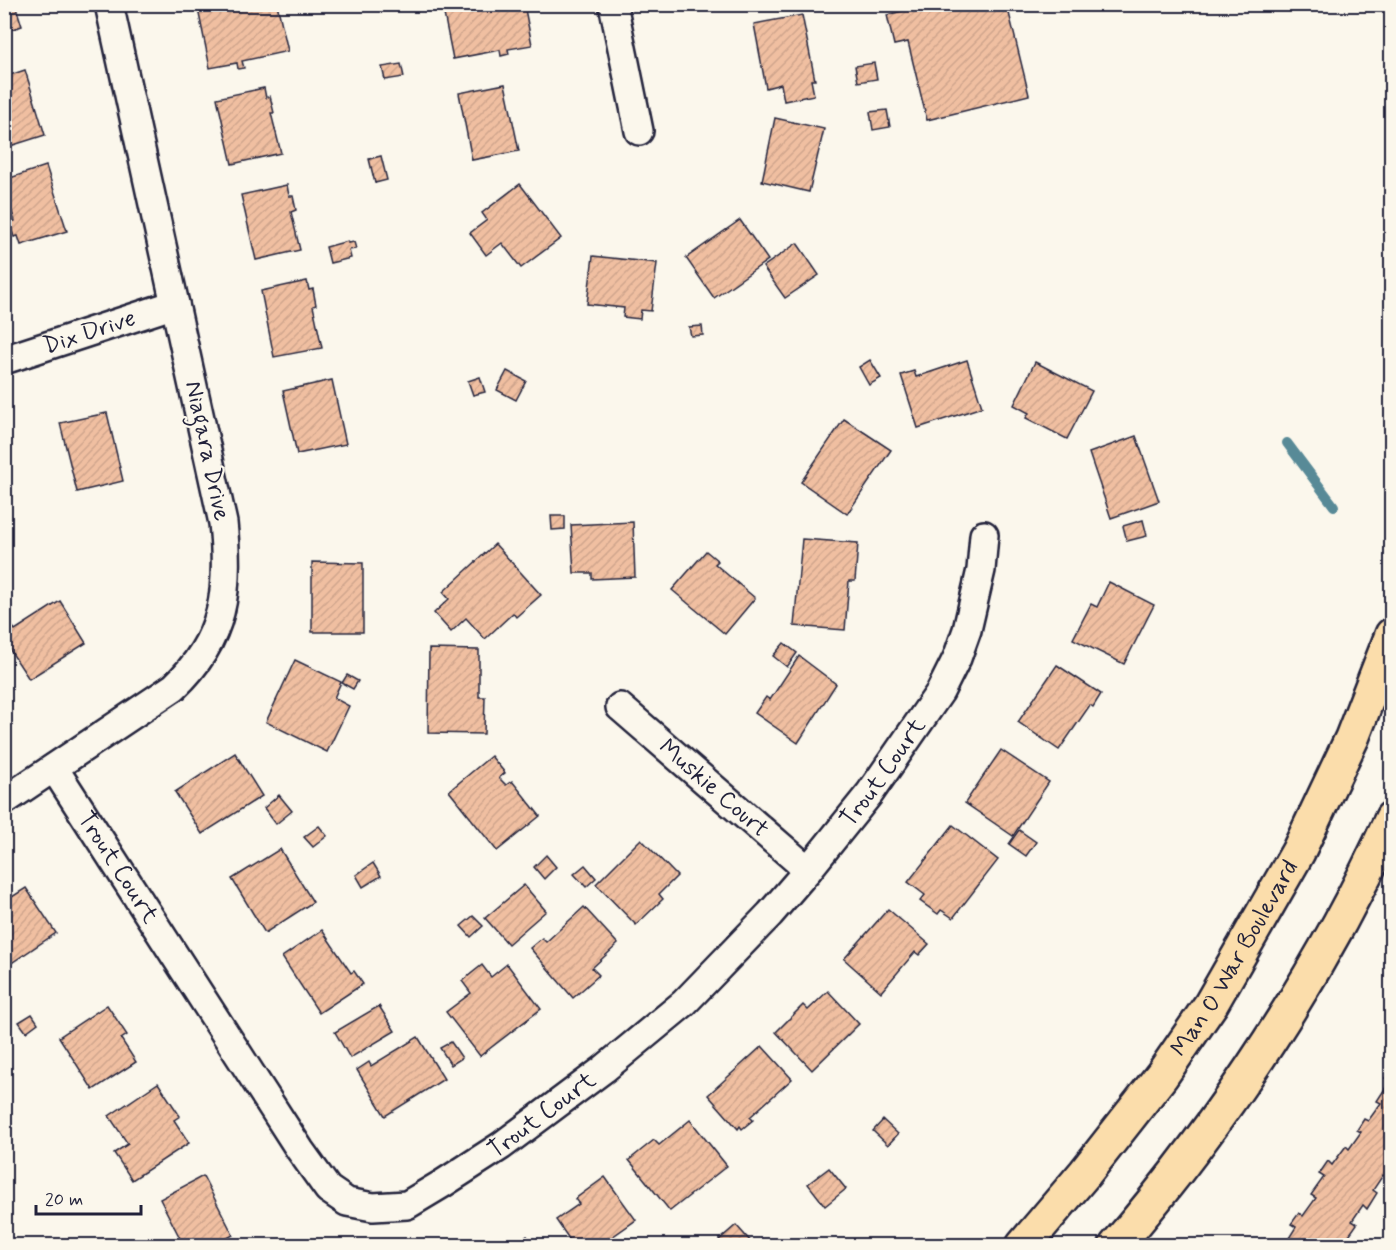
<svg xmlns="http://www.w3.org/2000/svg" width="1396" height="1250" font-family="Mynerve,sans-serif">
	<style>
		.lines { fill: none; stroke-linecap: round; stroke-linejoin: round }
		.stream { stroke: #598a97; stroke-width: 10 }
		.building { fill: url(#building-hatch); stroke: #22223b; stroke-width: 1.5 }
		.minor-casing { stroke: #22223b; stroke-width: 32 }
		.primary-casing { stroke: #22223b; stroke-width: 38 }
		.minor { stroke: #fbf7ec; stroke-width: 27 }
		.primary { stroke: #fbddab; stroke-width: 33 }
		.labels { text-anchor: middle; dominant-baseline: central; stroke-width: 4.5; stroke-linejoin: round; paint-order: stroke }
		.street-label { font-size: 24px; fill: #22223b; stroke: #fbf7ec }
	</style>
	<defs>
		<pattern id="building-hatch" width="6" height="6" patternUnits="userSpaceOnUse" patternTransform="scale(1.5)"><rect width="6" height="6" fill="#f0bfa1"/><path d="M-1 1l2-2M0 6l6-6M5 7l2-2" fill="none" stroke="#cea48c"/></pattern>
	</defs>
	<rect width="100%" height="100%" fill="#fbf7ec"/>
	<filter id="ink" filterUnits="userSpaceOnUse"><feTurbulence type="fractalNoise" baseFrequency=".0167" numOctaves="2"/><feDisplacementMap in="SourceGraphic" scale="12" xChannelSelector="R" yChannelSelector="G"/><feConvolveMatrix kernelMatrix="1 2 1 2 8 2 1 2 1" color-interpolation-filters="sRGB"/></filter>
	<g filter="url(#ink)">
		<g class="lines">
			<polyline class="stream" points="1287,443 1334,506"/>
		</g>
		<g class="building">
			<polygon points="4,4 15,4 22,26 4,32"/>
			<polygon points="197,4 277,4 288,51 242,61 244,68 238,69 237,63 210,68"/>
			<polygon points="442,4 524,4 532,45 508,49 509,54 501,56 500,50 453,59"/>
			<polygon points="901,4 1022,4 1008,9 1029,95 927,120 908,42 894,45 887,15 902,11"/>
			<polygon points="802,15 815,80 811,80 814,95 784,101 781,84 766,88 754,24"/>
			<polygon points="874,63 877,79 858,82 855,66"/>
			<polygon points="401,64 404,77 385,80 382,67"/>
			<polygon points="25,70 45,135 4,148 4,77"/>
			<polygon points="505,84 519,151 472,160 459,93"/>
			<polygon points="264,88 266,98 270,96 274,113 271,113 281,153 232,164 217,98"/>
			<polygon points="887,110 890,127 873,130 870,112"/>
			<polygon points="775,118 824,129 809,192 762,181"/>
			<polygon points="381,156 387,180 375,183 369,159"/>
			<polygon points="46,166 67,231 21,245 18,236 14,237 9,222 15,221 4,189 4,180"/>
			<polygon points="520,184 561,238 521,268 502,243 486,255 470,233 487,220 482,213"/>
			<polygon points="287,185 289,196 293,196 296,210 291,212 300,250 256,260 241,195"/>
			<polygon points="740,220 768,260 714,298 686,258"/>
			<polygon points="348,241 348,243 354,242 356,249 349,250 351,258 330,263 326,247"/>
			<polygon points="797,243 819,275 785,298 763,267"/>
			<polygon points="593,256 657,263 651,311 641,310 640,319 623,317 624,308 587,304"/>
			<polygon points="307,281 309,290 313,289 316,305 313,306 322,348 274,357 261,291"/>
			<polygon points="702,326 703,335 691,336 689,327"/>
			<polygon points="870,360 881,378 869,385 859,367"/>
			<polygon points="967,360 982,407 918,428 901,375 914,371 916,377"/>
			<polygon points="1035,362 1092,391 1067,439 1026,418 1029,413 1014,405"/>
			<polygon points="507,371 526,381 516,400 497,390"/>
			<polygon points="480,377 485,392 473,395 468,381"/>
			<polygon points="332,380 346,444 297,454 283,391"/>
			<polygon points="107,413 123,481 77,492 60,423"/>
			<polygon points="844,419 891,450 847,514 801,482"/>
			<polygon points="1136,436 1159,501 1111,518 1089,453"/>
			<polygon points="551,516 565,516 565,529 552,530"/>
			<polygon points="1143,520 1147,536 1127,541 1123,526"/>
			<polygon points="633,522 635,577 592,579 592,573 574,573 571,525"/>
			<polygon points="802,539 858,543 855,581 849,581 845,630 794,626"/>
			<polygon points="495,544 541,595 516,617 513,613 485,639 466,618 451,632 434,613 449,599 443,592"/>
			<polygon points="706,551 718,561 715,564 755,598 725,634 672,590"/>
			<polygon points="312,562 363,563 363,632 312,632"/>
			<polygon points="1109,582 1154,605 1124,664 1073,639 1091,604 1097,607"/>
			<polygon points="60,601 86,643 29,679 4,641 4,631 12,626 15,630"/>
			<polygon points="784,643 797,653 787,667 773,656"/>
			<polygon points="429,649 479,650 479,697 485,697 484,734 428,733"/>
			<polygon points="799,656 836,684 798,743 755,713 766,697 770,700"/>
			<polygon points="295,660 341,682 334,698 349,706 327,752 266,722"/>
			<polygon points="1057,665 1101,694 1093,707 1090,705 1059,750 1018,722"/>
			<polygon points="347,675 358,681 353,689 342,683"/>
			<polygon points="1001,750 1049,782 1013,836 965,803"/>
			<polygon points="235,753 262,796 202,834 175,792"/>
			<polygon points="491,756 505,773 499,778 506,785 512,781 540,816 497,851 449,791"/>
			<polygon points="279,795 292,811 276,824 264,808"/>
			<polygon points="953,825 998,860 953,918 941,910 938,914 920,901 925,895 908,882"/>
			<polygon points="319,826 327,836 313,847 304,837"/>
			<polygon points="1019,830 1036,842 1026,856 1009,844"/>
			<polygon points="641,839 677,876 659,894 663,899 636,925 596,884"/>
			<polygon points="280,849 313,902 265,933 232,879"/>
			<polygon points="546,855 556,867 544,879 534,867"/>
			<polygon points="373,863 381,876 363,887 356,875"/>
			<polygon points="585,865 596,878 586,887 574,874"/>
			<polygon points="524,885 546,911 508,944 485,918"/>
			<polygon points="26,888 56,933 4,968 4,902"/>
			<polygon points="584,907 618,944 592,968 599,975 573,998 530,948 542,938 546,942"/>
			<polygon points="888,909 929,944 919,955 915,952 881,992 844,959"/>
			<polygon points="473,916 483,926 471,937 461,926"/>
			<polygon points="322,930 351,973 354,971 363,984 319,1013 282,957"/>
			<polygon points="507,964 541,1009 480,1056 446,1012 471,993 462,981 482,965 491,977"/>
			<polygon points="828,991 859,1024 812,1070 776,1032 803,1005 808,1010"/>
			<polygon points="107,1005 127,1035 121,1039 136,1062 93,1090 59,1037"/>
			<polygon points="379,1006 395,1031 350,1058 335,1032"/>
			<polygon points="32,1014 38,1023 26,1032 19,1022"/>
			<polygon points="418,1037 444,1079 385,1116 357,1070 369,1062 371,1066"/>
			<polygon points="451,1042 462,1058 451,1065 440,1048"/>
			<polygon points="762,1046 792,1079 750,1117 753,1120 742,1129 740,1126 738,1129 708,1095"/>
			<polygon points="1392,1070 1392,1173 1388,1178 1383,1175 1373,1190 1377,1193 1367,1209 1363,1205 1352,1221 1357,1224 1345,1241 1349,1244 1347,1246 1284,1246 1296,1227 1291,1224 1299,1213 1303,1216 1316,1198 1311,1195 1324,1177 1319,1174 1328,1161 1332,1165 1346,1146 1349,1149 1361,1132 1357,1130 1364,1119 1368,1121 1381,1103 1377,1101 1390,1081 1385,1078"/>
			<polygon points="158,1083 180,1116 174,1120 189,1143 132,1180 114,1153 128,1144 109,1116"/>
			<polygon points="690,1120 727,1166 670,1211 629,1160 654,1140 659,1145"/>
			<polygon points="883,1120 898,1134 888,1145 873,1131"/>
			<polygon points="829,1168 846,1189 825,1206 808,1184"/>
			<polygon points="203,1176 233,1235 213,1246 180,1246 183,1244 160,1199"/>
			<polygon points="605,1177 636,1220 599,1246 574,1246 556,1220 579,1204 575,1199"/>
			<polygon points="736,1225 752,1243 749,1246 723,1246 719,1240"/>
			<polygon points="527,1236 534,1246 513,1246"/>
		</g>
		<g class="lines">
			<defs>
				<g id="minor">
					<polyline points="613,4 639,131"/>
					<path id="s1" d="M4,360l171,-56"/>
					<path id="s2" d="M620,707l188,163"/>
					<path id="s3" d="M54,768l246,382 28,39 19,13 26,5 34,-2 35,-21 59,-38 103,-77 80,-66 86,-89 38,-44 62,-77 70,-101 17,-34 10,-28 14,-60 3,-35"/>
					<path d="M4,801l170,-114c51,-48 56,-98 49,-164l-114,-519"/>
				</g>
				<g id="primary">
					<path id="s4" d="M1023,1246l62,-73 77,-98 49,-71 87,-152 54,-114 40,-103"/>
					<path d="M1116,1246c109,-127 207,-276 276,-428"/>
				</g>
			</defs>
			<use href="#minor" class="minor-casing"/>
			<use href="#primary" class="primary-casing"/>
			<use href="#minor" class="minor"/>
			<use href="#primary" class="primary"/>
		</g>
	</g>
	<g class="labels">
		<g class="street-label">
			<text stroke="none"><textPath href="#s1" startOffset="90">Dix Drive</textPath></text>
			<text transform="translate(207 451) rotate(78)">Niagara Drive</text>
			<text stroke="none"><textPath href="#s3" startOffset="1234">Trout Court</textPath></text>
			<text stroke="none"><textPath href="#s2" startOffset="124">Muskie Court</textPath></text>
			<text stroke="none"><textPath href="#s3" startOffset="118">Trout Court</textPath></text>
			<text stroke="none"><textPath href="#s4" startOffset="358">Man O War Boulevard</textPath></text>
			<text stroke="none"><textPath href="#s3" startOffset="748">Trout Court</textPath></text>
		</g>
	</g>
	<rect width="1396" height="1250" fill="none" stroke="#fbf7ec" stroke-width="24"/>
	<rect x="12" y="12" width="1372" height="1226" fill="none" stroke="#22223b" stroke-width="2" filter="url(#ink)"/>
	<path d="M36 1205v9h105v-9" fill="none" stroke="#22223b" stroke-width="3"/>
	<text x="45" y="1205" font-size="18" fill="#22223b" stroke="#fbf7ec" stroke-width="4.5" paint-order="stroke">20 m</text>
</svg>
